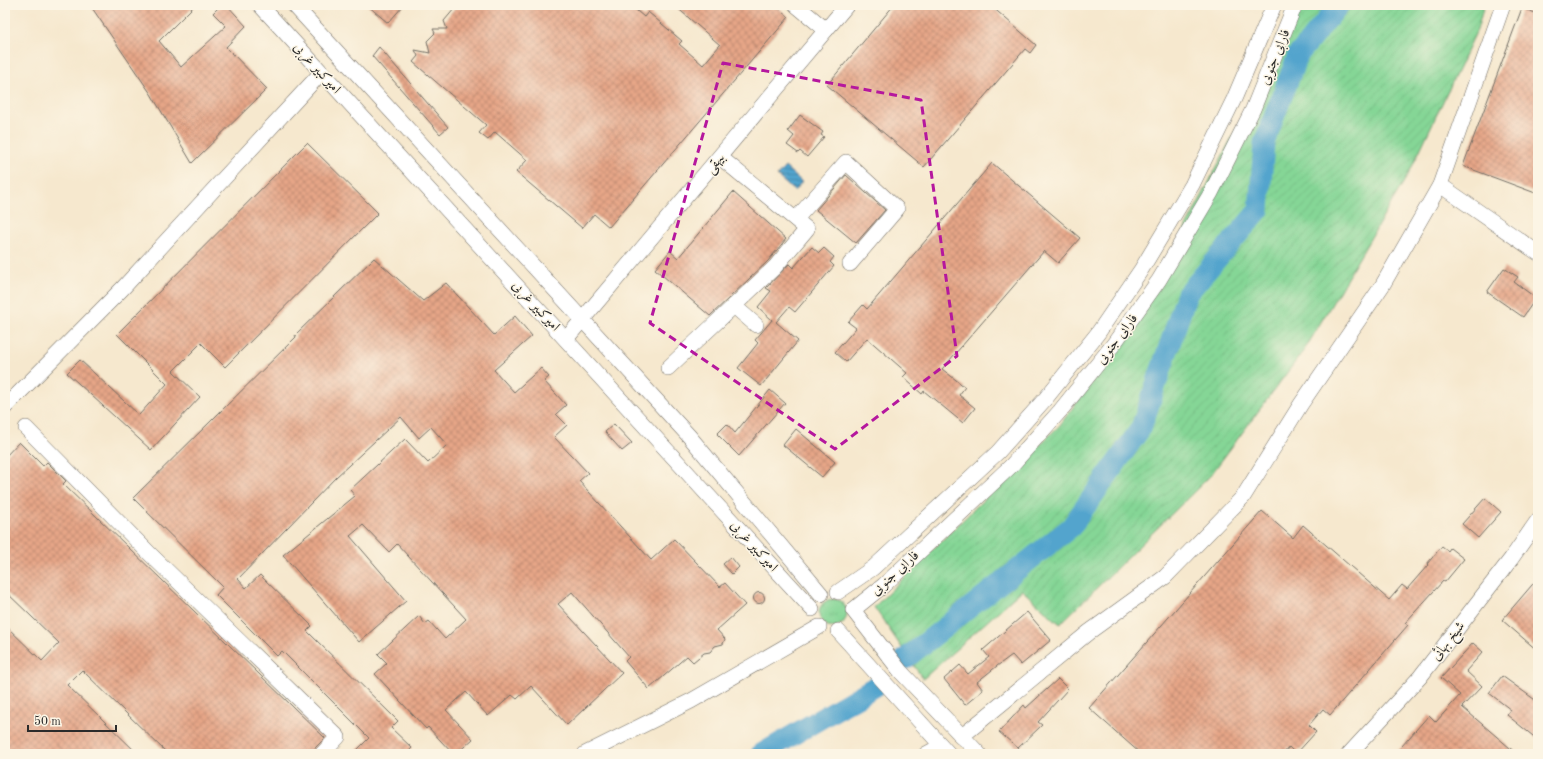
<svg xmlns="http://www.w3.org/2000/svg" width="1543" height="759" font-family="'Old Standard TT',Amiri,serif">
	<style>
		.grass { fill: url(#grass-tufts); stroke: #588060 }
		.garden { fill: url(#garden-furrows); stroke: #588060 }
		.water { fill: url(#water-rules); stroke: #3e687c }
		.lines { fill: none; stroke-linecap: round; stroke-linejoin: round }
		.river { stroke: #52a4cd; stroke-width: 21 }
		.building { fill: url(#building-cross-hatch) }
		.minor-casing { stroke: #726d64; stroke-width: 16 }
		.minor { stroke: #fff; stroke-width: 15 }
		.marked { fill: none; stroke: #b5179e; stroke-width: 3; stroke-dasharray: 8 5; stroke-linejoin: round }
		.labels { text-anchor: middle; dominant-baseline: central; stroke-width: 3; stroke-linejoin: round; paint-order: stroke }
		.street-label { font-size: 14px; fill: #2b2b2b; stroke: #fcf5e5 }
	</style>
	<defs>
		<pattern id="grass-tufts" width="24" height="20" patternUnits="userSpaceOnUse"><rect width="24" height="20" fill="#85d696"/><path d="M3 7l-1-3M5 7V3M7 7l1-3M15 17l-1-3M17 17v-4M19 17l1-3" fill="none" stroke="#73b881"/></pattern>
		<pattern id="garden-furrows" width="10" height="10" patternUnits="userSpaceOnUse"><rect width="10" height="10" fill="#85d696"/><path d="M-1 1l2-2M0 10L10 0M9 11l2-2" fill="none" stroke="#73b881"/></pattern>
		<pattern id="water-rules" width="6" height="5" patternUnits="userSpaceOnUse"><rect width="6" height="5" fill="#52a4cd"/><path d="M0 2.5h6" fill="none" stroke="#4486a7"/></pattern>
		<pattern id="building-cross-hatch" width="8" height="8" patternUnits="userSpaceOnUse"><rect width="8" height="8" fill="#e6a687"/><path d="M0 0l8 8M0 8l8-8" fill="none" stroke="#bb876f"/></pattern>
	</defs>
	<rect width="100%" height="100%" fill="#fcf5e5"/>
	<filter id="ink" filterUnits="userSpaceOnUse"><feTurbulence type="fractalNoise" baseFrequency=".025" numOctaves="2"/><feDisplacementMap in="SourceGraphic" scale="8" xChannelSelector="R" yChannelSelector="G"/><feConvolveMatrix kernelMatrix="1 2 1 2 8 2 1 2 1" color-interpolation-filters="sRGB"/></filter>
	<filter id="wash" filterUnits="userSpaceOnUse"><feTurbulence type="fractalNoise" baseFrequency=".012" numOctaves="4" result="noise"/><feDisplacementMap in="SourceGraphic" scale="16" xChannelSelector="R" yChannelSelector="G"/><feGaussianBlur stdDeviation="0.9" result="paint"/><feColorMatrix in="noise" values="0 0 0 0 0 0 0 0 0 0 0 0 0 0 0 0 0 1.4 0 .05"/><feComposite in="paint" operator="in"/></filter>
	<g filter="url(#wash)">
		<rect width="100%" height="100%" fill="#f6e8ce"/>
		<circle class="grass" cx="833" cy="613" r="14"/>
		<polygon class="garden" points="1300,5 1484,5 1477,30 1409,173 1307,346 1210,476 1060,624 1022,590 923,679 874,607 1060,425 1139,318"/>
		<polygon class="water" points="785,167 802,182 794,191 777,176"/>
		<g class="lines">
			<g class="river">
				<polyline points="905,659 1071,527 1141,428 1187,294 1259,210 1264,143 1298,55 1339,5"/>
				<polyline points="761,754 876,686"/>
			</g>
		</g>
		<g id="blocks">
			<g class="building">
				<polygon points="90,5 195,5 159,41 181,67 226,26 213,13 221,5 227,5 246,26 226,47 267,89 192,163 151,94"/>
				<polygon points="367,5 404,5 388,23"/>
				<polygon points="462,5 630,5 644,17 648,12 682,41 679,44 703,65 720,45 674,5 775,5 789,17 609,227 594,214 582,228 516,172 527,160 495,132 488,140 479,133 486,125 413,62 418,56 415,50 430,53 427,41 435,33 433,29 447,29 444,21 455,8 460,8"/>
				<polygon points="894,5 990,5 1036,45 1030,53 1025,49 924,167 827,85"/>
				<polygon points="1522,8 1538,14 1538,194 1463,166"/>
				<polygon points="379,47 448,127 440,134 372,56"/>
				<polygon points="800,115 823,132 821,135 824,137 807,157 800,151 798,153 787,145 794,136 788,131"/>
				<polygon points="307,143 378,213 225,367 201,343 173,371 200,397 151,450 67,373 80,360 139,415 167,384 117,334"/>
				<polygon points="992,163 1080,238 1058,263 1044,251 942,369 965,387 959,395 975,408 963,423 924,391 922,394 903,377 907,373 867,338 846,362 835,352 856,328 848,322 863,305 867,309"/>
				<polygon points="846,175 885,210 856,243 816,210"/>
				<polygon points="733,192 786,239 768,261 710,316 655,269 670,251 678,258"/>
				<polygon points="812,247 819,253 824,248 834,257 830,262 834,266 795,312 789,307 776,322 798,341 761,386 738,368 758,343 755,340 772,320 758,307 771,291 766,288 789,264 793,268"/>
				<polygon points="374,258 423,301 446,283 494,335 515,316 532,336 494,370 514,392 541,368 549,377 544,381 566,405 556,414 567,425 554,437 588,473 579,481 651,560 674,539 720,587 725,583 745,605 717,630 725,639 723,644 715,646 710,652 704,653 693,662 687,656 649,689 625,661 629,657 572,592 558,604 622,673 567,725 531,686 517,699 512,695 488,716 466,692 446,710 473,739 456,754 453,754 428,727 426,729 375,674 387,663 378,654 419,616 425,624 429,621 445,639 466,619 397,544 389,552 363,525 350,536 406,601 359,642 283,555 355,496 350,490 405,439 428,463 447,445 431,427 419,438 401,417 336,477 238,579 246,588 260,575 312,626 307,631 398,721 391,728 412,748 406,754 353,754 369,738 282,651 277,656 216,595 223,587 133,498 296,337 295,335"/>
				<polygon points="1504,268 1518,277 1514,282 1536,298 1523,317 1487,292"/>
				<polygon points="770,390 785,403 739,456 717,434 727,424 735,433"/>
				<polygon points="614,424 632,443 622,451 605,432"/>
				<polygon points="796,429 835,462 822,477 783,445"/>
				<polygon points="19,442 43,466 47,462 66,481 63,484 325,738 315,748 313,754 168,754 82,670 67,685 138,754 5,754 5,625 42,661 59,643 5,591 5,457"/>
				<polygon points="1485,498 1501,512 1478,538 1462,524"/>
				<polygon points="1262,511 1293,538 1303,525 1389,600 1402,585 1407,589 1428,565 1427,564 1442,546 1448,551 1450,548 1464,559 1445,582 1443,581 1405,623 1408,625 1330,715 1323,709 1309,725 1316,732 1296,754 1289,747 1283,754 1141,754 1089,708"/>
				<polygon points="731,557 739,567 732,574 723,564"/>
				<polygon points="1538,578 1538,651 1502,620"/>
				<circle cx="759" cy="598" r="5.5"/>
				<polygon points="1027,612 1051,640 1021,665 1012,655 997,666 977,682 983,690 965,705 944,679 960,665 968,674 989,657 983,650"/>
				<polygon points="1473,643 1483,652 1466,671 1482,686 1462,707 1517,754 1395,754 1429,715 1436,722 1460,695 1441,678"/>
				<polygon points="1502,676 1538,702 1538,740 1507,715 1511,710 1489,693"/>
				<polygon points="1058,679 1068,689 1038,722 1042,725 1018,748 999,732 1024,705 1026,708"/>
			</g>
		</g>
	</g>
	<g filter="url(#ink)">
		<use href="#blocks" fill-opacity="0" stroke="#726d64" stroke-width="1"/>
		<g class="lines">
			<defs>
				<g id="minor">
					<polyline points="260,5 812,609"/>
					<polyline points="294,5 689,436 821,594"/>
					<polyline points="796,5 826,30"/>
					<polyline points="1440,185 1538,253"/>
					<polyline points="796,219 846,162 897,209 850,264"/>
					<polyline points="734,306 756,325"/>
					<polyline points="566,339 847,5"/>
					<polyline points="668,368 775,267 807,229 720,157"/>
					<polyline points="5,407 122,289 321,73"/>
					<polyline points="26,428 150,554 338,737 322,754"/>
					<polyline points="838,592 873,568 998,452 1046,398 1098,333 1141,270 1192,185 1234,99 1274,5"/>
					<polyline points="838,631 949,754"/>
					<polyline points="961,737 1089,632 1165,577 1243,497 1301,404 1382,286 1440,185 1503,5"/>
					<polyline points="585,754 691,701 819,627"/>
					<polyline points="926,754 941,746"/>
					<polyline points="979,754 901,672 853,610 884,585 1011,466 1060,411 1113,345 1159,280 1211,193 1253,109 1295,5"/>
					<polyline points="1349,754 1420,677 1511,559 1538,520"/>
				</g>
			</defs>
			<use href="#minor" class="minor-casing"/>
			<use href="#minor" class="minor"/>
		</g>
	</g>
	<path class="marked" d="M723,63l198,37 36,256 -122,93 -185,-126z"/>
	<g class="labels">
		<g class="street-label">
			<text transform="translate(1275 57) rotate(-68)">فارابی جنوبی</text>
			<text transform="translate(317 68) rotate(48)">امیرکبیر غربی</text>
			<text transform="translate(715 163) rotate(-50)">بیهقی</text>
			<text transform="translate(536 306) rotate(47)">امیرکبیر غربی</text>
			<text transform="translate(1117 339) rotate(-53)">فارابی جنوبی</text>
			<text transform="translate(754 546) rotate(48)">امیرکبیر غربی</text>
			<text transform="translate(895 573) rotate(-42)">فارابی جنوبی</text>
			<text transform="translate(1448 641) rotate(-52)">شیخ بهائی</text>
		</g>
	</g>
	<rect width="1543" height="759" fill="none" stroke="#fcf5e5" stroke-width="20"/>
	<path d="M28 725v6h88v-6" fill="none" stroke="#2b2b2b" stroke-width="2"/>
	<text x="34" y="725" font-size="12" fill="#2b2b2b" stroke="#fcf5e5" stroke-width="3" paint-order="stroke">50 m</text>
</svg>
